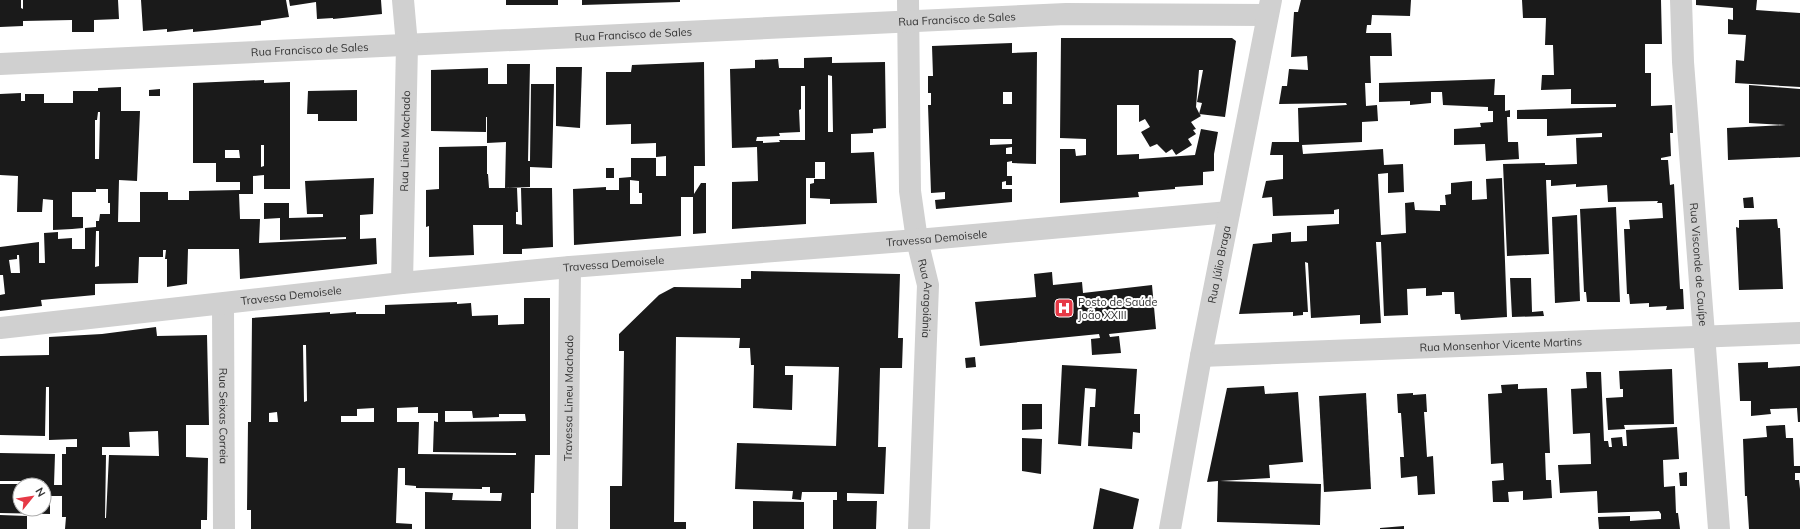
<svg xmlns="http://www.w3.org/2000/svg" width="1800" height="529" font-family="Mulish,sans-serif">
	<style>
		.building { fill: #1a1a1a; fill-rule: evenodd }
		.lines { fill: none; stroke-linecap: round; stroke-linejoin: round }
		.minor { stroke: #d0d0d0; stroke-width: 22 }
		.tertiary { stroke: #d0d0d0; stroke-width: 22 }
		.labels { text-anchor: middle; dominant-baseline: central; stroke-width: 4; stroke-linejoin: round; paint-order: stroke }
		.street-label { font-size: 11px; fill: #333; stroke: #fff }
		.poi-label { font-size: 11px; fill: #333; stroke: #fff; text-anchor: start }
	</style>
	<rect width="100%" height="100%" fill="#fff"/>
	<g class="building">
		<polygon points="0,0 21,0 21,8 23,9 23,0 118,0 119,19 94,20 94,32 72,32 72,20 23,21 23,26 0,27"/>
		<polygon points="141,0 286,0 289,17 261,21 261,25 215,30 193,32 193,29 167,32 167,29 143,31"/>
		<polygon points="289,0 381,0 382,14 333,19 333,18 317,19 316,2 290,6"/>
		<rect x="506" y="0" width="52" height="5"/>
		<polygon points="582,0 680,0 680,2 582,5"/>
		<polygon points="1301,0 1411,0 1410,16 1372,15 1371,25 1367,25 1366,33 1391,33 1392,56 1370,56 1371,83 1365,83 1366,106 1377,105 1378,121 1362,122 1362,142 1302,145 1303,154 1383,149 1384,165 1403,164 1404,192 1388,193 1388,173 1378,174 1381,235 1406,233 1405,203 1414,202 1415,210 1440,211 1440,205 1446,205 1445,195 1451,194 1451,183 1472,181 1472,200 1487,199 1486,179 1502,178 1507,317 1461,320 1460,314 1455,314 1454,292 1442,292 1442,295 1426,296 1426,288 1407,289 1408,315 1384,316 1381,242 1376,242 1381,323 1360,324 1360,315 1311,318 1308,263 1305,262 1308,312 1303,312 1303,315 1293,316 1293,312 1239,314 1253,244 1272,242 1272,234 1291,232 1291,242 1307,241 1307,226 1339,224 1339,209 1334,210 1334,214 1273,216 1272,197 1262,198 1266,181 1283,179 1283,155 1270,155 1272,142 1299,142 1298,108 1347,105 1346,103 1279,104 1282,86 1287,86 1289,69 1308,70 1307,56 1291,57 1294,12 1298,12"/>
		<polygon points="1522,0 1661,0 1662,44 1645,44 1645,73 1651,73 1651,106 1672,105 1673,133 1670,133 1671,156 1661,158 1661,160 1668,160 1670,185 1674,184 1680,289 1683,289 1684,309 1666,310 1667,306 1649,307 1649,303 1630,304 1629,294 1627,294 1624,229 1630,229 1629,220 1663,218 1662,203 1657,203 1658,201 1608,202 1607,185 1576,187 1576,184 1551,186 1551,180 1546,180 1549,254 1507,256 1503,164 1545,163 1545,165 1550,165 1577,164 1576,138 1602,137 1602,133 1547,136 1547,119 1517,119 1517,110 1616,107 1616,104 1571,104 1571,89 1541,90 1542,75 1554,75 1553,45 1545,45 1546,18 1523,18"/>
		<polygon points="1696,0 1757,0 1756,10 1800,13 1800,87 1735,83 1736,60 1744,61 1746,35 1728,34 1728,19 1733,20 1733,8 1696,5"/>
		<polygon points="1061,38 1232,38 1236,41 1225,117 1199,114 1202,103 1197,102 1203,70 1199,70 1196,107 1200,115 1201,116 1191,122 1196,129 1193,130 1196,134 1188,139 1192,145 1176,155 1172,149 1166,153 1157,144 1150,147 1141,132 1150,127 1145,119 1139,122 1139,105 1117,105 1117,155 1139,154 1139,159 1195,155 1201,129 1218,132 1214,154 1214,171 1203,172 1203,185 1175,187 1175,189 1138,192 1139,197 1060,203 1060,149 1075,149 1076,156 1086,155 1086,139 1060,138"/>
		<path d="M1012,43v10l25,-1 -1,112 -24,-1v-2l-5,1v14h5v9h-6v-4l-4,1v7h10v13l-76,7 -1,-9 10,-1v-7l-14,1 -3,-88h3v-12h-3v-17h5l-1,-30zM1003,92h9v12h-9zM990,139h22v5l-22,1zM1012,147v7h-6v-6z"/>
		<path d="M832,57v6l53,-1 1,66 -13,1v4l-22,1v19l23,-1 3,51 -47,1v-5l-20,-1v-14l4,-1v-4h11v-17h-10v16h-9v46l-74,5v-47l26,-1 -1,-34 -25,1 -2,-79 25,-1v-8l23,-1 1,9h25v-10zM828,75l4,1v2l1,54h-5zM801,86h4v54h-26l1,2 -17,1v-2h-7l1,-4 23,-1 -1,-3 21,-1 -1,-22 2,-1z"/>
		<path d="M704,62l1,104h-11v28l7,-11h5v50l-13,1v-37h-12v39l-107,9 -1,-56 33,-2v3h13v-12l12,-1v-19h25v18h10v-20l-10,1v-14l-25,1v-20l-25,1v-53h25l1,-7zM630,180l9,1v12h3v11h-12z"/>
		<polygon points="507,64 530,64 528,161 530,161 531,84 554,84 552,168 530,167 530,187 505,188 506,142 487,143 487,117 486,117 486,132 431,131 431,70 488,68 488,84 507,84"/>
		<polygon points="556,67 582,67 580,128 556,126"/>
		<polygon points="1495,79 1494,95 1505,95 1505,111 1510,110 1510,117 1507,117 1508,142 1518,142 1519,159 1486,161 1485,144 1454,145 1454,129 1481,127 1480,123 1493,122 1493,111 1488,111 1488,107 1443,105 1442,92 1431,92 1431,103 1410,105 1410,101 1379,102 1379,83"/>
		<path d="M264,80v3l26,-1v107h-26v-14l-11,1v18h-14l1,25h20l-1,24 87,-4v-2l-66,3v-22l-16,1v-16h25v15l34,-1v-3h-16l-2,-33 69,-3 -1,36 -13,1v24l16,-1 1,26 -137,15 -1,-30h-51l-1,35 -20,3v-28h-2l1,-9h-3v7h-24l-1,26 -43,1v11l-54,5 1,6 -42,5v-16l5,-1 -2,-19h-3v-28l39,-5v21h6l-1,-30 14,-1v7l14,-1v11h13v-21l11,-1v-6h3l1,-7h10v-11h-2v-14h-12v3h-24v25h11v11l-11,1 -19,1v-30l-10,-1 -1,13h-25l1,-36 -18,-1v-81l21,-1v8h4v-7h19v9h29v-12h25v-3l23,-1v24h19l-3,70 -18,-1 -1,42h22v-30h28v8h21v-9l51,-1v-8h-24v-19h-23v-80zM98,112h2l-1,47h-4v-39h2zM261,145h3v21l-3,1zM225,150h14l1,8h-15zM96,231h3v35l-4,1zM17,255h2l1,18h-9l-2,-13 8,-1z"/>
		<polygon points="1749,85 1800,89 1800,157 1728,160 1727,128 1786,125 1749,123"/>
		<polygon points="160,89 160,96 149,96 149,90"/>
		<polygon points="357,90 357,121 318,121 318,114 307,114 308,91"/>
		<polygon points="487,146 487,174 488,174 489,188 517,188 518,212 516,212 516,224 522,225 521,188 552,188 553,247 522,249 522,254 503,254 503,225 473,225 474,255 429,257 429,226 426,227 426,190 439,189 439,147"/>
		<rect x="606" y="168" width="8" height="10"/>
		<polygon points="1753,197 1754,208 1744,208 1743,198"/>
		<polygon points="1616,207 1620,302 1587,302 1586,292 1584,292 1580,209"/>
		<polygon points="1577,215 1580,301 1555,303 1552,217"/>
		<polygon points="1777,219 1778,228 1780,228 1783,289 1739,290 1736,227 1739,228 1739,220"/>
		<polygon points="751,271 900,274 898,338 903,338 902,368 880,368 878,447 886,447 884,494 847,493 847,501 877,501 876,529 833,529 833,500 837,500 837,492 802,492 801,500 792,499 793,491 735,489 737,443 836,446 839,367 785,366 785,375 793,375 792,410 753,408 754,365 751,365 750,348 739,348 740,338 676,337 674,522 686,522 686,529 610,529 610,486 622,486 624,351 619,351 619,334 659,295 674,287 741,288 741,279 751,279"/>
		<polygon points="1052,272 1053,285 1082,282 1083,293 1152,285 1156,329 1109,334 1110,337 1119,336 1121,353 1092,355 1091,339 1100,338 1099,334 980,346 975,302 1036,297 1034,274"/>
		<polygon points="1510,278 1531,278 1532,312 1543,311 1544,316 1512,317"/>
		<path d="M524,298h26v157h-15l-1,38h-3v36h-106v-37l28,1 -1,7 49,1 1,-8h-12v-6h-8v2l-66,-1v-2l-11,-1v-17h-7l-2,55 16,1v5h-161v-19h-4l1,-88h3l1,-104 78,-6v2l26,-2v2h29v-9l72,-3v2l14,-1 1,13 26,-1v10l26,-1zM303,345h3l1,56 -3,1zM418,407v6h20v9l-4,-1 -1,31 83,1v2l-98,-1 1,-32h-22v-14zM374,408v14h-33v-6h16v-7zM445,411h27l1,7 26,-1v-3h26l1,7 -81,1zM277,412l1,10h-9v-9z"/>
		<path d="M156,327l1,9 50,-1 2,90h-23v32l22,1 -1,62h-6v9h-136l1,-12h-4v-21h-12v18l-50,-1v-29h20v25h24v-28h-44v-28l55,1 -1,31h8v-31h4v-7h11v-8l-28,1v-53h-3l-1,49 -45,-1v-79l49,-1v-18l53,-3zM158,431l1,25 -50,-1 -3,63h-1l1,-63h-4v-8h28l-1,-15z"/>
		<polygon points="975,357 976,367 966,368 965,358"/>
		<polygon points="1768,362 1768,368 1800,366 1800,422 1798,422 1797,408 1770,409 1771,414 1751,416 1751,401 1740,401 1738,363"/>
		<polygon points="1062,365 1137,369 1134,414 1140,414 1140,433 1133,432 1132,449 1088,446 1090,407 1095,407 1096,389 1085,388 1081,446 1058,444"/>
		<polygon points="1672,369 1674,424 1624,425 1625,429 1608,430 1606,398 1623,397 1623,389 1620,389 1619,371"/>
		<polygon points="1586,372 1601,372 1604,441 1608,441 1609,447 1612,447 1611,438 1622,437 1623,446 1627,446 1626,430 1677,427 1679,459 1663,460 1664,487 1675,486 1676,513 1678,513 1680,529 1599,529 1598,517 1630,516 1630,521 1661,519 1661,514 1659,511 1598,513 1597,491 1560,493 1558,465 1591,464 1590,433 1573,434 1571,389 1587,388"/>
		<polygon points="1518,384 1518,389 1547,388 1550,453 1545,453 1546,480 1551,480 1552,498 1523,500 1523,491 1508,492 1509,502 1493,502 1492,481 1504,480 1503,463 1491,464 1488,394 1502,393 1501,385"/>
		<polygon points="1264,386 1265,394 1298,392 1303,462 1269,465 1270,478 1220,481 1321,484 1320,525 1217,522 1218,481 1207,482 1227,388"/>
		<polygon points="1366,393 1371,489 1324,492 1319,396"/>
		<polygon points="1413,393 1413,395 1426,394 1427,412 1424,412 1427,457 1433,456 1435,494 1418,495 1417,476 1401,478 1400,457 1404,457 1401,413 1398,413 1397,394"/>
		<polygon points="1022,404 1042,404 1042,429 1022,430"/>
		<polygon points="1785,425 1786,438 1793,438 1794,466 1800,466 1800,473 1795,473 1795,480 1799,480 1800,489 1800,529 1749,529 1747,496 1745,496 1743,439 1767,437 1766,426"/>
		<polygon points="1022,438 1042,439 1041,474 1022,471"/>
		<polygon points="1687,472 1687,486 1680,486 1679,473"/>
		<polygon points="1100,488 1139,499 1133,529 1093,529"/>
		<polygon points="753,501 804,502 804,529 753,529"/>
		<polygon points="0,515 27,516 27,529 0,529"/>
		<polygon points="1404,526 1404,529 1380,529 1380,528"/>
	</g>
	<g class="lines">
		<g class="minor">
			<path id="s1" d="M908,0l2,191 7,49 11,45 -9,244"/>
			<path id="s2" d="M1681,0l2,62 36,467"/>
			<path id="s3" d="M0,64l1066,-50 201,1"/>
			<path id="s4" d="M402,283l5,-238 -4,-45"/>
			<path id="s5" d="M223,304l1,225"/>
			<path id="s6" d="M0,328l402,-45 168,-16 347,-27 312,-28"/>
			<path id="s7" d="M1201,356l599,-23"/>
			<path id="s8" d="M567,529l3,-262"/>
		</g>
		<path class="tertiary" id="s9" d="M1170,529l31,-173 70,-356"/>
	</g>
	<defs>
		<symbol id="hospital-square" viewBox="-11 -11 22 22"><rect x="-9" y="-9" width="18" height="18" rx="4" fill="#e63946" stroke="#fff"/><path d="M-5-5h3v3.5h4V-5h3V5h-3V1.5h-4V5h-3Z" fill="#fff"/></symbol>
	</defs>
	<g fill-rule="evenodd">
		<use href="#hospital-square" x="1053" y="297" width="22" height="22"/>
	</g>
	<g class="labels">
		<g class="street-label">
			<text stroke="none"><textPath href="#s3" startOffset="958">Rua Francisco de Sales</textPath></text>
			<text stroke="none"><textPath href="#s3" startOffset="634">Rua Francisco de Sales</textPath></text>
			<text stroke="none"><textPath href="#s3" startOffset="310">Rua Francisco de Sales</textPath></text>
			<text stroke="none"><textPath href="#s4" startOffset="142">Rua Lineu Machado</textPath></text>
			<text stroke="none"><textPath href="#s6" startOffset="941">Travessa Demoisele</textPath></text>
			<text stroke="none"><textPath href="#s6" startOffset="617">Travessa Demoisele</textPath></text>
			<text stroke="none"><textPath href="#s9" startOffset="269">Rua Júlio Braga</textPath></text>
			<text stroke="none"><textPath href="#s2" startOffset="265">Rua Visconde de Cauípe</textPath></text>
			<text stroke="none"><textPath href="#s6" startOffset="293">Travessa Demoisele</textPath></text>
			<text stroke="none"><textPath href="#s1" startOffset="300">Rua Aragoiânia</textPath></text>
			<text stroke="none"><textPath href="#s7" startOffset="300">Rua Monsenhor Vicente Martins</textPath></text>
			<text stroke="none"><textPath href="#s8" startOffset="131">Travessa Lineu Machado</textPath></text>
			<text stroke="none"><textPath href="#s5" startOffset="112">Rua Seixas Correia</textPath></text>
		</g>
		<g class="poi-label">
			<text x="1078" y="302">Posto de Saúde<tspan x="1078" dy="13">João XXIII</tspan></text>
		</g>
	</g>
	<g transform="translate(32 497) rotate(60)"><circle r="19" fill="#ffffff" stroke="#adadad"/>
	<path d="M0-3L7 15L0 10L-7 15Z" fill="#e63946"/>
	<text y="-6" font-size="11" font-weight="bold" text-anchor="middle" fill="#333333">N</text>
	</g>
</svg>
